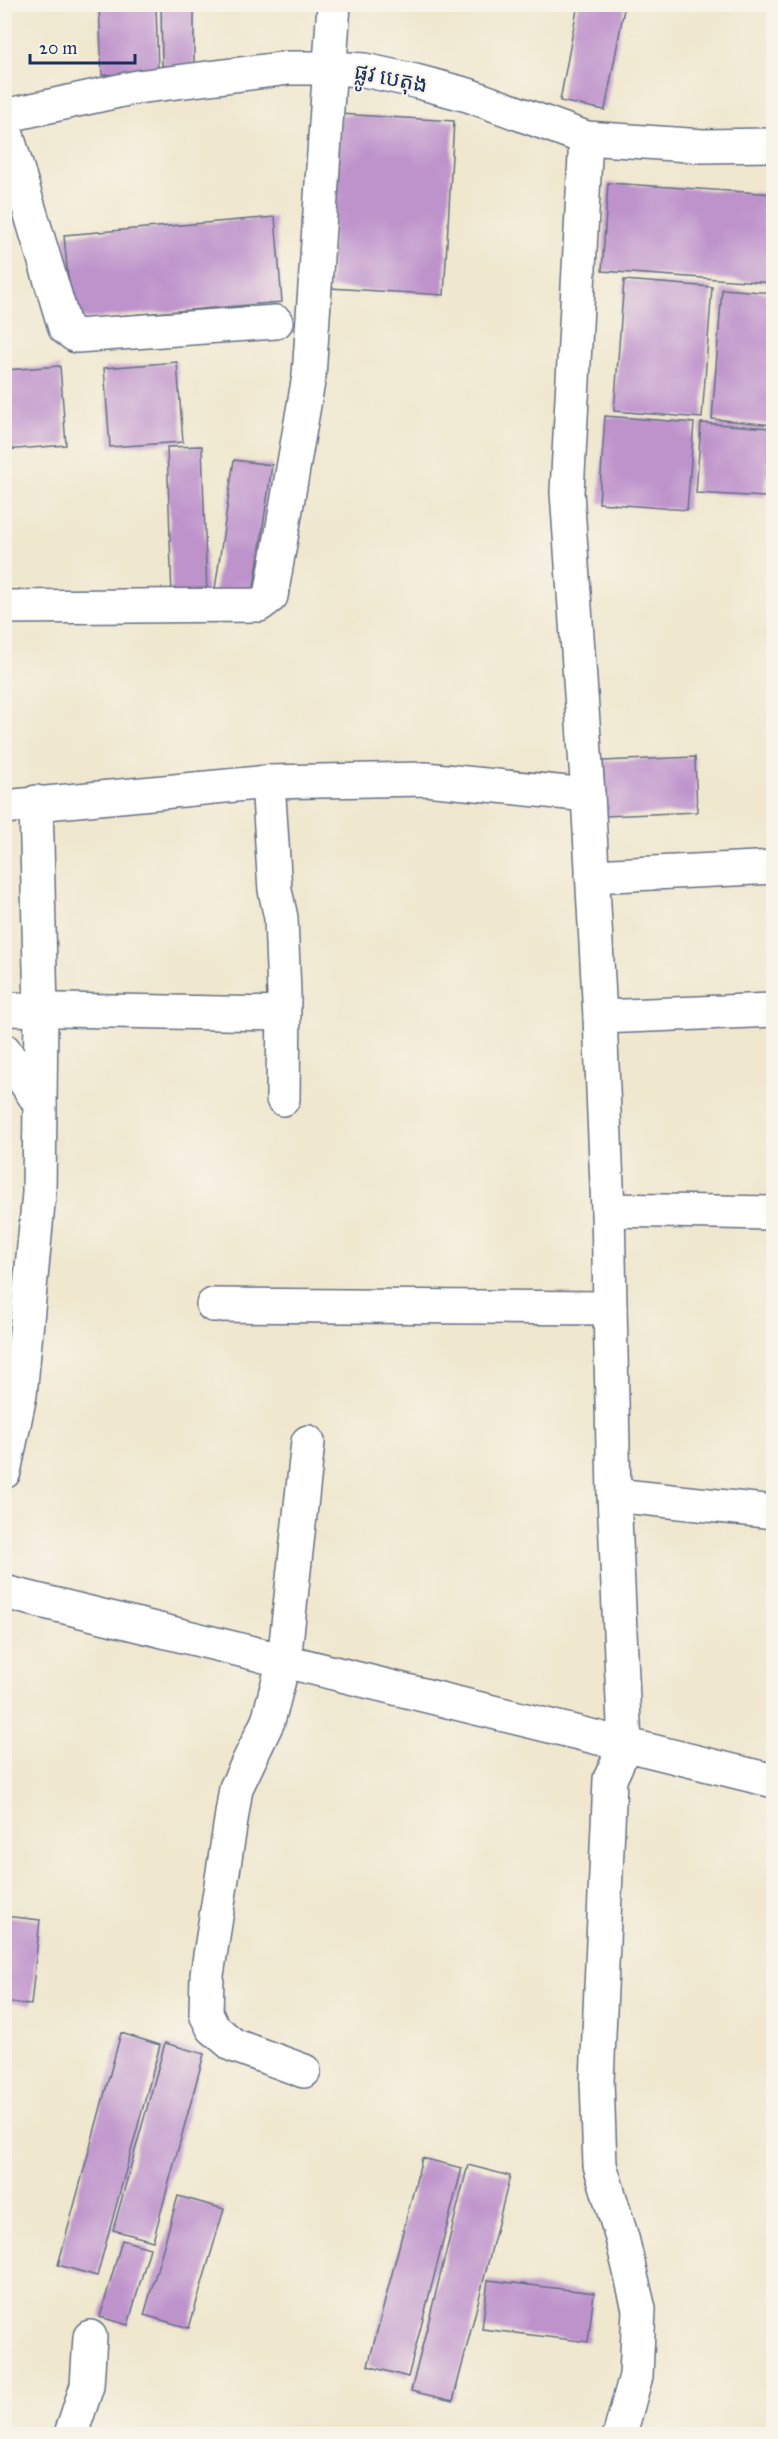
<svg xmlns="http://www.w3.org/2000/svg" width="778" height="2439" font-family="'IM FELL Great Primer','Noto Sans Khmer',serif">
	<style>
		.building { fill: #be93cc }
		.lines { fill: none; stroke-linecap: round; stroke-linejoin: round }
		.minor-casing { stroke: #656f85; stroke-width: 36 }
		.minor { stroke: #fff; stroke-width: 33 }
		.labels { text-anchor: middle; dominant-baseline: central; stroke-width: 4.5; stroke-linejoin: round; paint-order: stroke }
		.street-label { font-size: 22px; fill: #1b2f5e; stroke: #f7f3e8 }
	</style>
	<rect width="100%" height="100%" fill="#f7f3e8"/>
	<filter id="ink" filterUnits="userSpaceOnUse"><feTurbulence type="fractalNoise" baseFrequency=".0167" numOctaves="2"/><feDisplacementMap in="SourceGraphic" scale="12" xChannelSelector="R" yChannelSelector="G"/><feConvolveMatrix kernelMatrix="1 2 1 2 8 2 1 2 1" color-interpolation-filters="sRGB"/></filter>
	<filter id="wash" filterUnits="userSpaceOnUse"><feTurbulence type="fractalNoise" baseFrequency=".008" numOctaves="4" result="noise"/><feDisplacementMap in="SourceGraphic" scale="24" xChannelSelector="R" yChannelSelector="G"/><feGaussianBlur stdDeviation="1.35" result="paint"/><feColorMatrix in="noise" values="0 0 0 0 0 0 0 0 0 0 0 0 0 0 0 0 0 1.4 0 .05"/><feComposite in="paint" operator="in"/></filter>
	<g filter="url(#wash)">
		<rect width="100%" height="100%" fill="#efe7ce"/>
		<g id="blocks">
			<g class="building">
				<polygon points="99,4 156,4 158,73 102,75"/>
				<polygon points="161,4 194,4 194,66 162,66"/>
				<polygon points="578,4 625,4 605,110 560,101"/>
				<polygon points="339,114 454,121 444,295 330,288"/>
				<polygon points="608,183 774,194 774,283 602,271"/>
				<polygon points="275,217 282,302 72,320 64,235"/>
				<polygon points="624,280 712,287 702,418 614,411"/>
				<polygon points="722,289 774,293 774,425 712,419"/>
				<polygon points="177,362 183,442 110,447 104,368"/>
				<polygon points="60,366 66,445 5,450 5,370"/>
				<polygon points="605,416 694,423 687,510 599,503"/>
				<polygon points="701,423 770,428 765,497 696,493"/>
				<polygon points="202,446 207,597 172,598 167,447"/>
				<polygon points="234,460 272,465 252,602 214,596"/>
				<polygon points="695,757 697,812 605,816 603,761"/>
				<polygon points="4,1916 40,1920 31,2005 4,2002"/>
				<polygon points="121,2033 160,2045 97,2276 58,2265"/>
				<polygon points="165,2043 204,2054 153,2241 113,2230"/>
				<polygon points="422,2158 462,2168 408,2377 368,2366"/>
				<polygon points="468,2165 510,2176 453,2401 411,2391"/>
				<polygon points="178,2196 224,2209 189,2328 144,2315"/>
				<polygon points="122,2240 150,2248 128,2325 100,2317"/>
				<polygon points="488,2280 594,2293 588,2342 482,2329"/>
			</g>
		</g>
	</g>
	<g filter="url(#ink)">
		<use href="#blocks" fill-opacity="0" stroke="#656f85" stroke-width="1.5"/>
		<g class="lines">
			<defs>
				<g id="minor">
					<polyline points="4,116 137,87 289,68 330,68 364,70 415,81 468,95 586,138 703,146 774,145"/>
					<polyline points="4,125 65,328 76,336 276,322"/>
					<polyline points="586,138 567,492 588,795 600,1017 608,1210 614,1495 625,1746 610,1779 597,2081 600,2165 622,2238 639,2309 636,2376 620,2434"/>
					<polyline points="4,607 259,605 271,596 309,376 334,4"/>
					<polyline points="268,782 275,890 281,918 284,994 283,1099"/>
					<polyline points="4,807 268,782 425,779 588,795"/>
					<polyline points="592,876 774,867"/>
					<polyline points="4,1009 283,1014"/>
					<polyline points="600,1017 774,1010"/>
					<polyline points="4,1050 40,1104"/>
					<polyline points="608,1210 774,1213"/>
					<polyline points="213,1305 610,1308"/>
					<polyline points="4,1472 20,1395 39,1193 41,1011 36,802"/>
					<polyline points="614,1495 774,1512"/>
					<polyline points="4,1592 774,1781"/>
					<polyline points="304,2071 233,2045 213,2028 206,2014 207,1975 236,1788 268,1721 284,1661 308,1442"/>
					<polyline points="71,2434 87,2386 90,2337"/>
				</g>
			</defs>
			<use href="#minor" class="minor-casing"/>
			<use href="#minor" class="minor"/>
		</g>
	</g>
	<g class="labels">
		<g class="street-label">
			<text transform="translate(391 78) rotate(11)">ផ្លូវ បេតុង</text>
		</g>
	</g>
	<rect width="778" height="2439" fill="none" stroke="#f7f3e8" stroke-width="24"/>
	<path d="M30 54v9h105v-9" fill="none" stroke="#1b2f5e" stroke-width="3"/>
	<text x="39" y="54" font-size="18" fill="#1b2f5e" stroke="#f7f3e8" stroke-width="4.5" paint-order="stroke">20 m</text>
</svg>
